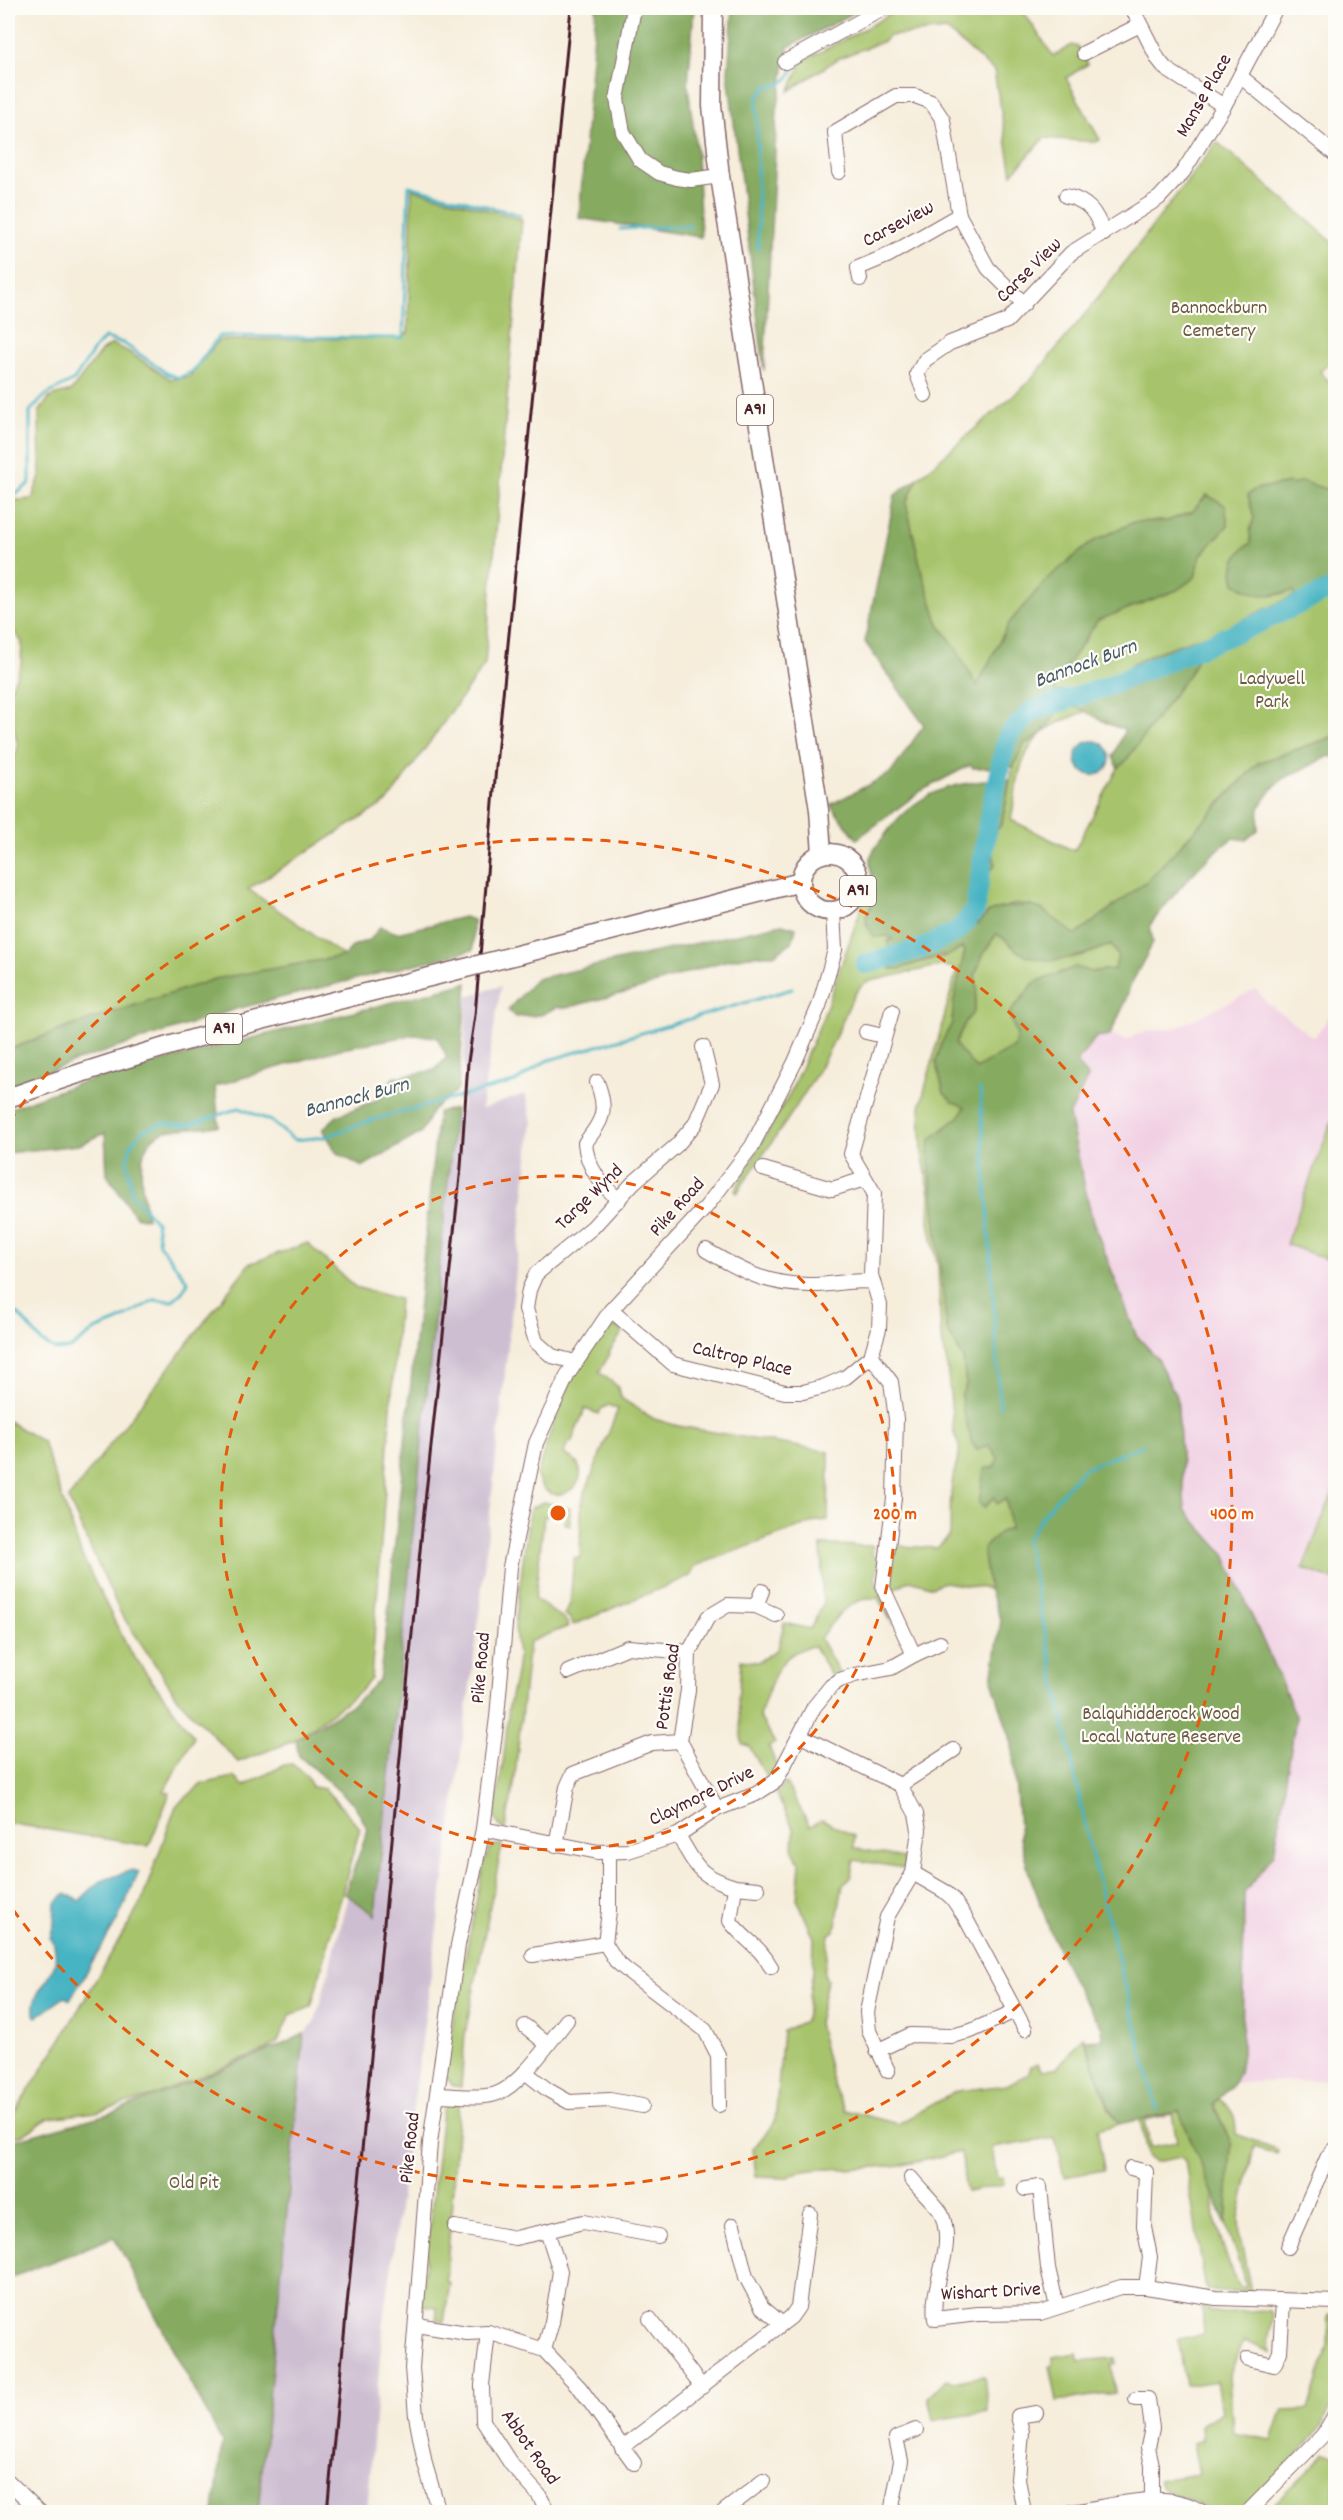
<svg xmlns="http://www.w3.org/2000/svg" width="1343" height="2520" font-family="Dekko,sans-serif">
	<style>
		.built { fill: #f1d0e3 }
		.industrial { fill: #cebed1 }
		.green { fill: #a7c46c; stroke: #78724c; stroke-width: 1.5; fill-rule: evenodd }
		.forest { fill: #85aa60; stroke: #686446; stroke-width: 1.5; fill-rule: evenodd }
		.water { fill: #47b4c3; stroke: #486a77; stroke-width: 1.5 }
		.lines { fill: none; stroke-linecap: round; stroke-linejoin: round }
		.stream { stroke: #47b4c3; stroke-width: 3 }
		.river { stroke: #47b4c3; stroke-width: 20 }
		.minor-casing { stroke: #866769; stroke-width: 16 }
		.major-casing { stroke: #866769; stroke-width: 21 }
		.minor { stroke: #fff; stroke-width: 14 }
		.major { stroke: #fff; stroke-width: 18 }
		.rail { stroke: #4a1f2b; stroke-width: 3 }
		.major-bridge-casing { stroke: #866769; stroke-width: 21; stroke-linecap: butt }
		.major-bridge { stroke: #fff; stroke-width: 18 }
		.ring { fill: none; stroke: #e8590c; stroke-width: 3; stroke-dasharray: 10 8 }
		.labels { text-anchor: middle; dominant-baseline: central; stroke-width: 4.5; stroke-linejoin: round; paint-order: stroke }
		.shield { fill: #fdfcf7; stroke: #806168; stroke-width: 1.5 }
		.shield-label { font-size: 18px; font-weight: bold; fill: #4a1f2b }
		.street-label { font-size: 20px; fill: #4a1f2b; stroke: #fdfcf7 }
		.park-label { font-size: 20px; fill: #6b5942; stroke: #fdfcf7 }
		.water-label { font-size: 21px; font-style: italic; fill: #495b68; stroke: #fdfcf7 }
		.centre { fill: #e8590c; stroke: #fdfcf7; stroke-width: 3 }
		.ring-label { font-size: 18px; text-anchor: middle; font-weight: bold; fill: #e8590c; stroke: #fdfcf7; stroke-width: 4.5; stroke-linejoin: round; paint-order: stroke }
	</style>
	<rect width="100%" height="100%" fill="#fdfcf7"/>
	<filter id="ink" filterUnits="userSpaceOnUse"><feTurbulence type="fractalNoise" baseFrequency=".0167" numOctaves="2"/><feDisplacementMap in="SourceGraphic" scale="12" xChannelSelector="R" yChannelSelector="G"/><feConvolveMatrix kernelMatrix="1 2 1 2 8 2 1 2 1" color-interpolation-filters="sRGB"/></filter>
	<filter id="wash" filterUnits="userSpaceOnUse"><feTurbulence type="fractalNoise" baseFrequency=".008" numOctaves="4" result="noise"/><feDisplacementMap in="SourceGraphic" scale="24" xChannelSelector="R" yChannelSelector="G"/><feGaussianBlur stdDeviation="1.35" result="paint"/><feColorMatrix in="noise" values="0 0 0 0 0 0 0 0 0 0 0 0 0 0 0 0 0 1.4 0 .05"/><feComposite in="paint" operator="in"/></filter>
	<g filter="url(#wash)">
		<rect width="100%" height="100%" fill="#f6eddb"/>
		<polygon class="built" points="1256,989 1266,1002 1314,1038 1335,1009 1335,2077 1320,2080 1236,2083 1242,2052 1244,1893 1274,1854 1225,1555 1185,1510 1177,1398 1156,1357 1136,1335 1092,1219 1068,1116 1088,1077 1077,1063 1097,1037 1110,1035 1128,1040 1139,1033 1178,1027"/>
		<polygon class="industrial" points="501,986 481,1109 525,1094 532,1121 477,1634 382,2336 367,2512 258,2512 304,2034 315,2022 365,1837 435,1130 438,1120 462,1111 467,996"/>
		<g class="green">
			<polygon points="899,8 1021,8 1053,56 1072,45 1078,47 1088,64 1066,78 1100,140 1096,142 1044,138 1012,174 994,71 946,30 889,36 884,41 839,58 789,91 803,61 875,23"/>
			<path d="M1217,142l118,102v112l-15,16 15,15v105c-24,-6 -66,-14 -87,4l6,22 -4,13 1,13 21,52 22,-5v5l-75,35 -38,13 -48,20 -11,11 -34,14 -33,3v-9l43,-63 79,-30 18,-13 6,-22 27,-30 -21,-30 -15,17 -25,9 -33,1 -125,101 -32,63 -23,-41 -15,-20 -18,-56 -15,-66 12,-25 111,-96 61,-74z"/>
			<polygon points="412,189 522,219 485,664 388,801 248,889 344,956 215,979 66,1028 8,1050 8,990 13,959 8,949 8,772 18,748 13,723 8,713 8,695 21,665 22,642 8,625 8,501 32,499 40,476 39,412 50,397 71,391 102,350 112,344 129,352 170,379 189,377 219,340 402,338 408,332"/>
			<path d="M1335,595v141l-77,27 -110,117 -72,55 -35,-26 -25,-5 -27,8 -11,12c-5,-10 -1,-33 5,-43 2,-2 5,-4 6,-7 6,-18 -1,-36 13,-50l11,-57 12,-24 18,-13 18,-24 9,-1 19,5c-14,6 -31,11 -43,20 -29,22 -29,58 -35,90l63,31 44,-83 7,-6 66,-91 7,-14z"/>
			<path d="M872,877l2,24 -8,14v11l48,22h19l1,3 -38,11 -4,6 55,-12 16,-9 2,3 -11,50 -2,23 -10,19 -6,20 8,31 15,-41 -4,-8 11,-23 8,-9 3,-24 -2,-13 8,-20 13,-21c10,3 16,14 25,19 8,4 15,4 23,5 28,2 42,-2 67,-14l7,12 -3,13 -25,3 -15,-5 -66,47 8,21 -3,12 54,69 24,103 44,116 20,22 21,41 8,112 40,45 71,161 -22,138 -30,39 -2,159 -3,21 -60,38 34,83 2,25 8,27 9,27 9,15 5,-1 -2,-9 -18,-53 5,-82 -17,-39 5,-5c14,10 17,18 17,35l42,16 -1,4 -23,-7 -15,71 1,19 11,55 -45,-2 -21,-129 -4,-4 -26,5 -7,-4 -24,-116 -124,-510 -17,17 6,40 -45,-7 -11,5 -23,-7 -19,11c-5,-11 -1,-35 7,-45l39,2 13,-13c1,-18 -1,-39 3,-57 3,-18 12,-25 1,-44l-7,-70 -6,-28 -3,-69 -9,-44 1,-30 -8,-41 -2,-45 37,-138 -15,-4 -76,17c-15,11 -19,31 -27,47 -26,60 -66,110 -102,164l-2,-3 55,-97 32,-73zM959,1117l30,328 -12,5 -5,-7 -9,-33 -2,-14 5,-11 -3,-27 -16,-28 -19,-180 14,-20zM1172,2114l5,28 -27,5 -5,-27z"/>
			<polygon points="1335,1113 1335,1262 1286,1244"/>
			<polygon points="307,1243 355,1287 399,1299 371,1679 358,1693 296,1740 238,1762 180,1701 121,1614 68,1499 249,1264"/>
			<path d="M621,1327l-2,2 4,3 -14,20 1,2 -11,18 18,14 5,13 32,20 24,7 151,26 -1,68 -11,1 -122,45 -5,10 -117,49 -2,-6 -7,-4 6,-11 4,-46h6l1,-55 37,-94 -10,-4 -7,4 -2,5 -14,-5 -14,34 -3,-1 -4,12c45,21 -16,66 -27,21 12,-42 34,-112 66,-143 5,-5 11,-5 18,-5z"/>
			<polygon points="8,1421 43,1442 82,1556 129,1650 194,1737 164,1791 170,1793 149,1846 8,1823"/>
			<polygon points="1335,1487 1335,1581 1303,1568"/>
			<polygon points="543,1502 570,1508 570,1526 565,1523 567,1510 557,1509 555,1516 544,1516 535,1599 567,1622 569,1626 529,1642 514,1785 505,1829 501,1828 495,1819 495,1812 504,1756 509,1705 516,1674 518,1657 515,1625 529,1513 531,1508"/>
			<path d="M821,1545l52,1 -1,9 9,3 -6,21 18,46 -15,-27c-28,-2 -43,20 -58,40l20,36 -8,3 -18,-31c-39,6 -42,38 -55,70l16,27 -6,4 8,20 -10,11 -18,-32 -7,-2 -4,-43 3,-41 17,2 20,-13 6,-26 26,6 13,-25z"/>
			<polygon points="292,1764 307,1776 312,1787 325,1789 360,1828 311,2007 290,2015 278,2042 268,2049 153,2096 96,2112 49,2118 23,2135 8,2138 8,2123 60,2041 141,1903 176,1806 202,1784 233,1777 244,1786 284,1765"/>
			<polygon points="786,1783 810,1826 822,1819 854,1836 854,1848 904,1858 904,1868 854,1860 850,1878 843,1884 835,1931 829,1934 824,1974 827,1980 818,2023 834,2088 845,2110 898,2124 957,2091 1007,2085 1028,2074 1031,2066 1037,2064 1042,2071 1057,2068 1083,2036 1108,2107 1119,2124 1097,2130 1104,2170 1064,2177 1055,2138 992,2148 997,2178 1003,2177 1004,2185 966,2192 961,2152 903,2165 845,2169 827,2168 798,2172 786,2178 756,2177 753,2149 775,2122 783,2031 805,2021 813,1970 814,1938 797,1899 800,1864 793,1851 794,1829 776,1794"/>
			<polygon points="495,1845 502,1845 465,2034 461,2087 453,2086 445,2076 455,2007 484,1863 489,1850"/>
			<polygon points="450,2101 459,2103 446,2281 450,2283 444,2322 436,2320 437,2308 421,2306 442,2111 446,2104"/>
			<path d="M1202,2307c27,14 40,0 68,4 8,10 -7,26 0,41l-26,-11 -15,35 4,57 39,7 10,-29 26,-1 20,-64 1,-31h6c0,22 4,59 0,80 -6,37 -69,91 -97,117h-25l-51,-24 -4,-8 41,-6 -6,-31 9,-3 -1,-15 21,-13 -5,-31 -31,5 -8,-47 26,-5z"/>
			<polygon points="1077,2353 1079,2361 1115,2358 1116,2364 1112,2365 1115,2393 1057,2401 1050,2365 1053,2364 1053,2357"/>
			<polygon points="984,2376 988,2412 933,2420 928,2397 947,2380 953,2382"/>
			<polygon points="1326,2453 1335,2455 1335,2512 1266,2512"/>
		</g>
		<g class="forest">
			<polygon points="596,8 694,8 688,86 697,155 701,237 579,218"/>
			<polygon points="733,8 863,8 788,47 777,111 764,371 728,73"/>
			<path d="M918,478l-12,25 15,66 18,56 15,20 23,41 32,-63 39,-45 44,-36 42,-20 33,-1 25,-9 15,-17 18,10 3,20 -27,30 -6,22 -18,13 -79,30 -43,63v9l33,-3 34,-14 11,-11 22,-11 64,-22 75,-35v-5c-28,6 -35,7 -59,-8 -5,-16 1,-31 16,-40l-1,-12 4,-13 -6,-23 7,-6 35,-6 3,2 8,-4 34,11v103l-137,62 -7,14 -66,91 -7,6 -5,-11 12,-28c-24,-3 -39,-25 -64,-23 -9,13 -20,33 -36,37l-12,24 -40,1 -3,-3 -49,26 -64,48 -27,-34 61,-32 33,-48 -59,-83 30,-147z"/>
			<path d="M1335,736v22l-5,-2 -47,23 -10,9 -14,20 -1,22 -12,10 -13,-2c-33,24 -58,55 -83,87l3,18 -23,43 -6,19 -14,30 -14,2 -19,25 11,15 -19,39 23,103 44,116 20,22 21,41 8,112 40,45 71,161 -22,138 -30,39 -2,159c-4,32 -6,30 -29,52l18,39 -5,82 -47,-114 -60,13 -10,-17 -24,-67 18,-1 -1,-12 -29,-45 -20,-44 -24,-65 -9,-35 -8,-94 -20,-64 9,-60 -12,-31 -6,-40 17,-17 10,-4 -4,-29 -9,5 -3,-7 -10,11 -5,-5 5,-34 10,-2 4,-9 -9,-13 -12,5 -5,-7 -9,-33 -2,-14 5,-11 -3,-27 -16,-28 -19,-180 2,-10 29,-23 6,-10 -13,-6 -8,-8 -8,-31 6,-20 10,-19 2,-23 11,-50 -2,-3 -16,9 -6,-1 -41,14h-9l5,-7 38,-11 -1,-3 -44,1 -1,-8 5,-2 -5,-3 -14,1c-18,-26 1,-23 0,-46 0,-10 -5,-23 -4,-32 2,-9 10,-17 15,-24 31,-45 73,-55 125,-55l-8,44 -6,6 -5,12 4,22 -12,18 -7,37 2,5 11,-12 11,-4 28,-3 13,4 35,26 72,-55 110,-117zM996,934c10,3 16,15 27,20 26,13 63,2 88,-10l7,12 -3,13 -24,3 -16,-5 -41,16 -25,31 8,21 -3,12 -38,22 -21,-25 11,-23 8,-9 3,-24 -2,-13 8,-20z"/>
			<polygon points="464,917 473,920 473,950 236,1009 76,1061 8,1087 8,1050 66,1028 215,979 344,956 353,946 371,939 380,927 397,933"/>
			<path d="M782,924l14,4 -4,14 -18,13c-41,-3 -95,22 -135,34 -24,7 -49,12 -73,19l-9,-1 -16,8 -26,2 -7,-7 28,-31z"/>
			<path d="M467,983l-9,106 -25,21 -12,23 -59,34 -26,-15 -13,-23 14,-13 42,-17 14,-21 42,-8 12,-13 -10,-20 -23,-2 -67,12 -132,39 4,40c-17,2 -36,1 -52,5 -38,10 -24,61 -20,88l-12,-3 -28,-41 -2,-42 -26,12 -71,8v-44l74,-27z"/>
			<polygon points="455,1109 375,1915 345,1893 368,1830 354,1804 299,1756 296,1740 356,1702 379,1680 387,1625 438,1112"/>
			<polygon points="304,2034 258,2512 214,2512 222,2442 114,2237 8,2279 8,2142 115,2112 277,2047"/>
		</g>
		<g class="water">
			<circle cx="1093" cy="758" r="17"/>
			<path d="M132,1870l7,2 -22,49 -47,79 -5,-3 -29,20 -2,-2c-4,-28 26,-37 21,-65 -1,-6 -1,-8 -5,-12l4,-15 1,-20 11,-10 13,8 20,-19z"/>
		</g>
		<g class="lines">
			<g class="stream">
				<polyline points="620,229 691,226"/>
				<path d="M758,249l-1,-151 10,-12c16,0 22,-6 28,-20"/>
				<polyline points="8,493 16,494 30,483 30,411 46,395 74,380 96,347 105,338 123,343 168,374 179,378 193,371 219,336 403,338 409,186 520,215"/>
				<polyline points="8,741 8,742"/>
				<polyline points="980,1089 1000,1406"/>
				<polyline points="8,1308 19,1315 42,1342 56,1350 70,1349 95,1330 118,1321 154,1300 172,1301 182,1292 188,1282 159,1244 156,1222 132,1194 127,1162 131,1144 143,1130 163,1123 189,1125 239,1108 271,1121 294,1140 325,1137 372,1120 515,1082 546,1061 792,989"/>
				<polyline points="1143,1445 1083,1469 1046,1511 1026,1540 1090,1848 1157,2110"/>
			</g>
			<polyline class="river" points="865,964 923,948 958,931 975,910 989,817 1007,737 1032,711 1103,688 1257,624 1336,587"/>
		</g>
	</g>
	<g filter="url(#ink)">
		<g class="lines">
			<defs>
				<g id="minor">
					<polyline points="634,8 617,99 623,132 640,160 659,173 677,178 691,180 720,176"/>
					<polyline points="1132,8 1158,59 1166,69 1224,106"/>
					<polyline points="1084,53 1140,25"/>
					<polyline points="785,62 884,8"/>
					<polyline points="1240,76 1336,155"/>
					<polyline points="839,172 835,132 896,96 915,96 931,102 943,120 959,215 988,268 1024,304"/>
					<path d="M1066,196c23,5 30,17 38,38"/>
					<polyline points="860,279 858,268 889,255 959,215"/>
					<polyline points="925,395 917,374 925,360 950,343 1007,321 1071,253 1159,198 1183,172 1224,106 1276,8"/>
					<polyline points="866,1032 883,1036"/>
					<path d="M597,1082c11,29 6,38 -12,61 2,25 16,41 34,57"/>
					<polyline points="763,1169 832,1189 865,1179"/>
					<path d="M706,1250c37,22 63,36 108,35 21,0 37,-6 59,-3"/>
					<polyline points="611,1310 673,1364 785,1392 803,1392 823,1387 846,1377 871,1356 879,1329 880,1305 871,1275 874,1193 851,1154 892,1011"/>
					<polyline points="575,1362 552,1356 536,1342 526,1309 529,1290 536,1274 593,1227 633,1183 677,1145 695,1124 712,1084 703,1047"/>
					<polyline points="756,1606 762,1591"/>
					<polyline points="914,1655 940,1643"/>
					<polyline points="568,1672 628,1647 689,1652"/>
					<polyline points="801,1736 900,1785 916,1814 919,1830 913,1873 887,1917 867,2012 869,2031 888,2071"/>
					<polyline points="900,1785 954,1750"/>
					<polyline points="717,1809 680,1741 688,1690 689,1652 708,1617 728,1605 756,1606 776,1615"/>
					<polyline points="483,1829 598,1852 628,1851 678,1835 717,1809 756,1794 776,1781 814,1707 831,1686 840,1680 855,1675 891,1668 914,1655 883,1588 894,1498 896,1419 891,1382 871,1356"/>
					<path d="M678,1835c19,32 19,40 57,52l-5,34c13,18 29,24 41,46"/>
					<polyline points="556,1845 567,1787 573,1774 652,1743 680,1741"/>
					<polyline points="609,1852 609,1911 605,1943 616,1961 625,1969 705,2030 718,2055 719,2105"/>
					<polyline points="913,1873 944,1891 952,1898 965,1917 1025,2029"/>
					<polyline points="735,1887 758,1889"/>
					<polyline points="533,1955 605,1943"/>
					<polyline points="525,2026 547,2044"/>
					<polyline points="877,2051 910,2035 951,2036 971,2031 1015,2011"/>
					<polyline points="525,2072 548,2090 569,2102 610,2100 642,2106"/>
					<path d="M437,2095c18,0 38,4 55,0 26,-5 58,-54 75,-75"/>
					<polyline points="1131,2168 1146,2172 1144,2226 1150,2257 1146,2287"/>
					<path d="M911,2178c6,8 27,28 30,35 16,37 -11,69 -6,106l43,-5 62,-1 81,-26h25l70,11 120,4"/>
					<polyline points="1025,2189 1040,2187 1048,2268 1057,2307"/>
					<polyline points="733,2225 746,2277 762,2307 781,2323"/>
					<polyline points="455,2227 515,2238 547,2231 560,2271 552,2322 544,2350"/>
					<polyline points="547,2231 583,2222 658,2236"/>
					<polyline points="1288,2247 1328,2156 1336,2147"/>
					<polyline points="650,2319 702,2387"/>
					<polyline points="416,2325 467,2333 488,2332 544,2350 580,2388 634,2463"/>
					<polyline points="488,2332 482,2385 483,2421 511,2464 539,2495 548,2512"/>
					<polyline points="1248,2359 1274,2365 1280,2352 1283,2302"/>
					<polyline points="1136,2399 1148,2399 1152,2428 1148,2447 1152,2465 1152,2501"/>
					<polyline points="622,2448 791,2317 798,2307 810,2214"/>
					<polyline points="8,2481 40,2512"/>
					<polyline points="439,2512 425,2464 416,2416 412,2368 430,2143 458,1945 483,1829 497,1717 510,1567 536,1443 568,1374 611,1310 706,1207 752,1146 795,1062 819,1006 835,950 833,911"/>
					<polyline points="723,2512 763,2481"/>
					<polyline points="891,2512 901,2461 896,2438 916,2430"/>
					<polyline points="1024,2512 1018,2479 1022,2432 1018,2416 1036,2413"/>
					<path d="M1071,2512c41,-5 94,-25 131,0"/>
					<polyline points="1248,2512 1323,2435 1336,2413"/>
				</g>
				<g id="major">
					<polyline points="713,8 712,106 720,176 819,810 822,854"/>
					<circle cx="830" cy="882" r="29"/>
					<polyline points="521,954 801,882"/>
					<path d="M8,1098c144,-52 289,-88 438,-125"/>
				</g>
			</defs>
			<use href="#minor" class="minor-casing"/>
			<use href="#major" class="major-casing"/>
			<use href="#minor" class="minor"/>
			<use href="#major" class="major"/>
			<polyline class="rail" points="327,2512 422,1530 461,1167 468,1062 475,1015 497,755 571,8"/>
			<defs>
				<polyline id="major-bridge" points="446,973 521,954"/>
			</defs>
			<use href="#major-bridge" class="major-bridge-casing"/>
			<use href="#major-bridge" class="major-bridge"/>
		</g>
	</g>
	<g class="ring">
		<circle cx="558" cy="1513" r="337"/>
		<path d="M9 1122A674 674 0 1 1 9 1904"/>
	</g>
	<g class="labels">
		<g class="shield">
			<rect x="737" y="395" width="36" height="30" rx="4.5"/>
			<rect x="840" y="876" width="36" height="30" rx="4.5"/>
			<rect x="206" y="1014" width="36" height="30" rx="4.5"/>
		</g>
		<g class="shield-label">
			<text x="755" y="410">A91</text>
			<text x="858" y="891">A91</text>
			<text x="224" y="1029">A91</text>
		</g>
		<g class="street-label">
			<text transform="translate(1205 96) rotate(-60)">Manse Place</text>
			<text transform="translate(899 225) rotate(-28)">Carseview</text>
			<text transform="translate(1030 271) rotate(-45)">Carse View</text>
			<text transform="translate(590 1198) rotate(-44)">Targe Wynd</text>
			<text transform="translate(678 1208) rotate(-48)">Pike Road</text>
			<text transform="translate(742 1360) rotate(13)">Caltrop Place</text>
			<text transform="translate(482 1668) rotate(-85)">Pike Road</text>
			<text transform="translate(669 1687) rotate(-82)">Pottis Road</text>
			<text transform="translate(702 1797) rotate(-26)">Claymore Drive</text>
			<text transform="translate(411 2148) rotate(-84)">Pike Road</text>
			<text transform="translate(991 2293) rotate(-3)">Wishart Drive</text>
			<text transform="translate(529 2448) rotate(55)">Abbot Road</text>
		</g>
		<g class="park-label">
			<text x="1219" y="309">Bannockburn<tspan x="1219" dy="23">Cemetery</tspan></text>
			<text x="1272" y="680">Ladywell<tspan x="1272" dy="23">Park</tspan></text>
			<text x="1161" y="1715">Balquhidderock Wood<tspan x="1161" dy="23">Local Nature Reserve</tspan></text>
			<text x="194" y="2184">Old Pit</text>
		</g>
		<g class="water-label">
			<text transform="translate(1086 665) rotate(-20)">Bannock Burn</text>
			<text transform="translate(357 1099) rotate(-15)">Bannock Burn</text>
		</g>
	</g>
	<circle cx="558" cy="1513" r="9" class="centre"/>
	<g class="ring-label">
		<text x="895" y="1519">200 m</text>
		<text x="1232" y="1519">400 m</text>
	</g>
	<rect width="1343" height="2520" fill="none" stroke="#fdfcf7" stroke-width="30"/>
</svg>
